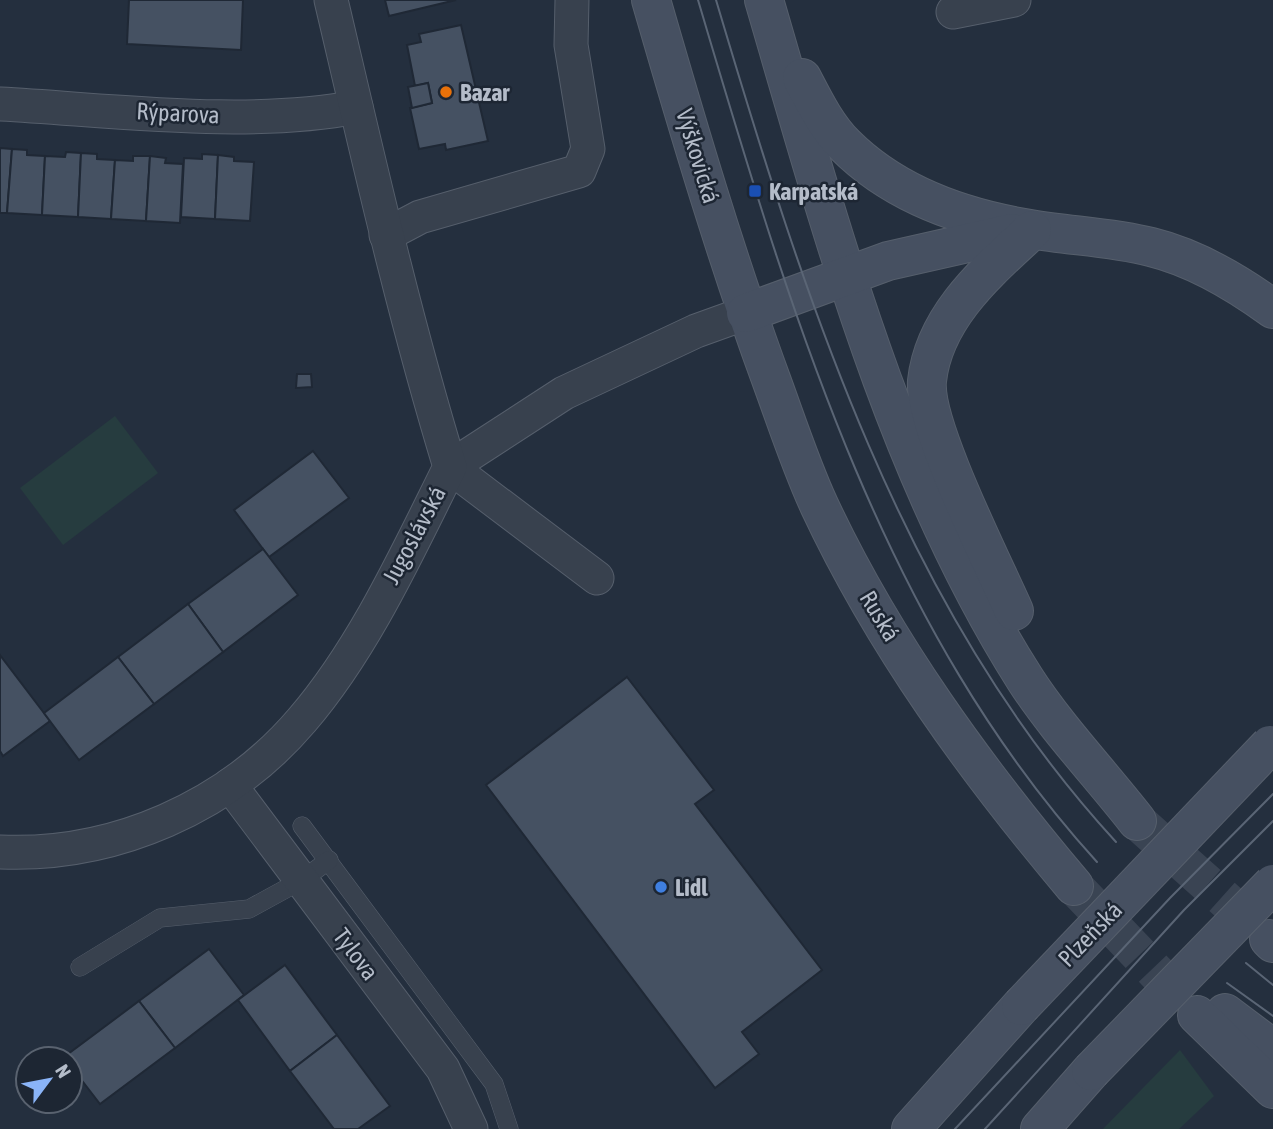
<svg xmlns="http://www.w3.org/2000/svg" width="1273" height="1129" font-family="'Asap Condensed',sans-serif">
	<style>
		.green { fill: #263c3f }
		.building { fill: #455162; stroke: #1f2835; stroke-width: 2 }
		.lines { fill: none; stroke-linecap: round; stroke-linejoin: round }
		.secondary-tunnel { stroke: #3a4453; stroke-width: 38; stroke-dasharray: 38 19; stroke-linecap: butt }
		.lane-casing { stroke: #565f6c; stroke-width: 19 }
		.street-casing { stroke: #565f6c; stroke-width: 35 }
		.secondary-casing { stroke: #565f6c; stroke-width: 40 }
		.lane { stroke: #38414e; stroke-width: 18 }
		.street { stroke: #38414e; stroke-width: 33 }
		.secondary { stroke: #465061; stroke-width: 38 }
		.tram { stroke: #5a6575; stroke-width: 2 }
		.secondary-bridge-casing { stroke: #565f6c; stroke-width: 40; stroke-linecap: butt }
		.secondary-bridge { stroke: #465061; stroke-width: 38 }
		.food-dot { fill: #e8710a; stroke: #1d2633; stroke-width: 2.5 }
		.transit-dot { fill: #1a4fb4; stroke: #1d2633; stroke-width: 2.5 }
		.shop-dot { fill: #3f7fe0; stroke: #1d2633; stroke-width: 2.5 }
		.labels { text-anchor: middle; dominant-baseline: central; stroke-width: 5; stroke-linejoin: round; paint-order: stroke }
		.poi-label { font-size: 24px; font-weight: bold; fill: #b4bcc9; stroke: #1d2633; text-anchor: start }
		.street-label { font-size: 24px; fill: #b4bcc9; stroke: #1d2633 }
	</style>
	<rect width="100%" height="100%" fill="#242f3e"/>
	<g class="green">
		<polygon points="115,416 158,473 63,545 20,488"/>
		<polygon points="1180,1050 1214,1096 1179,1129 1103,1129"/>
	</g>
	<g class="building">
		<polygon points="129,0 243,0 241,50 127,44"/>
		<polygon points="385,0 456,0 389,16"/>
		<polygon points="461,25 488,141 446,150 445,144 419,149 410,108 432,103 428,83 415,86 407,45 421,42 419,34"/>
		<polygon points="428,83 432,103 412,108 408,87"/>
		<polygon points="0,148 12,149 7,213 0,213"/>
		<polygon points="12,149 27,150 27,155 45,156 42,215 7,213"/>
		<polygon points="66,152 81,153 78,217 42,215 45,156 65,157"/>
		<polygon points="81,153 97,154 97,159 115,160 111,219 78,217"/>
		<polygon points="202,154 218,155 215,219 181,217 184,158 202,159"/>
		<polygon points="218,155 234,157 234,161 254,162 250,221 215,219"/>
		<polygon points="133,156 150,156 146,221 111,219 115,160 133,161"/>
		<polygon points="150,156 166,158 165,163 183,164 180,223 146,221"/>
		<polygon points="297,374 311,374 312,387 296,388"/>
		<polygon points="313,451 349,498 269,557 234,510"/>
		<polygon points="263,549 298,595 223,652 188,604"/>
		<polygon points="188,604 223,652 154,704 118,657"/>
		<polygon points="0,655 50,721 3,756 0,751"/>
		<polygon points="118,657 154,704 79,760 44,713"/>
		<polygon points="627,677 714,790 695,804 822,970 742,1032 759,1054 715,1088 486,785"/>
		<polygon points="209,949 244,995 175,1048 139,1001"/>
		<polygon points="285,965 337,1035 290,1071 238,1000"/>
		<polygon points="139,1001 175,1048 100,1104 70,1065 70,1059 64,1057"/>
		<polygon points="337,1035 390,1106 358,1129 334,1129 290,1071"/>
	</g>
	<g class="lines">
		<g class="secondary-tunnel">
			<polyline points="1137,821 1268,938"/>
			<polyline points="1074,886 1193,1011"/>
		</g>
		<defs>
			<g id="lane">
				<polyline points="302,826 494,1084 509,1129"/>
				<polyline points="80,967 160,918 249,909 302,880 329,860"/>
			</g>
			<g id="street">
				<polyline points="953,12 1014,0"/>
				<path d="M0,104c112,6 247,24 356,3"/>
				<polyline points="386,235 420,217 579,171 588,149 571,45 572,0"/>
				<polyline points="597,578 450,467 564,393 696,331 746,313"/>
				<polyline points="230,785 443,1069 471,1129"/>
				<path d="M0,852c114,5 228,-45 302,-132 62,-72 106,-169 148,-253 -47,-154 -82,-310 -119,-467"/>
			</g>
			<g id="secondary">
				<path d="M651,0c37,128 75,257 121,382 15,41 29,84 47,123 65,139 157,265 255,381"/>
				<path d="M764,0c67,229 132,476 261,679 30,47 77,97 112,142"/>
				<path d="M802,78c12,23 24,48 43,67 50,50 117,73 185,84 41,7 81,8 121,18 45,11 85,35 122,62"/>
				<polyline points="746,313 888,261 1012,233"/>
				<path d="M1014,611c-21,-48 -91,-185 -87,-230 7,-65 61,-110 105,-151"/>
				<polyline points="1269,939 1273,943"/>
				<polyline points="1225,1013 1273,1049"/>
				<polyline points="1197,1015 1273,1089"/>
				<polyline points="911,1129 1021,1006"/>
				<polyline points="1040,1129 1091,1071"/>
			</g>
		</defs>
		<use href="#lane" class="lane-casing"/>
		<use href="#street" class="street-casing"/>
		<use href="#secondary" class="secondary-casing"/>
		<use href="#lane" class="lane"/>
		<use href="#street" class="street"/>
		<use href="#secondary" class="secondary"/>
		<g class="tram">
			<path d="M698,0c91,305 180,621 399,862"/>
			<path d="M716,0c89,299 185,608 400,842"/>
			<polyline points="1246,963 1273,985"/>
			<polyline points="1227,983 1273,1016"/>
			<polyline points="955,1129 1170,898 1273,794"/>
			<polyline points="985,1129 1184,910 1273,821"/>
		</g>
		<defs>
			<g id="secondary-bridge">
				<polyline points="1021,1006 1270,745"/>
				<polyline points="1091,1071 1273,884"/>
			</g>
		</defs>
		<use href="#secondary-bridge" class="secondary-bridge-casing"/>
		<use href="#secondary-bridge" class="secondary-bridge"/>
	</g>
	<circle class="food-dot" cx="446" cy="92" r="7"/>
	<rect class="transit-dot" x="748" y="184" width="14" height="14" rx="3.5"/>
	<circle class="shop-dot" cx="661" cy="887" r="7"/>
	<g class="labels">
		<g class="poi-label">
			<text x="460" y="92">Bazar</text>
			<text x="769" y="191">Karpatská</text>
			<text x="675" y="887">Lidl</text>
		</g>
		<g class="street-label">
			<text transform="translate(178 113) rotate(3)">Rýparova</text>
			<text transform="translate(698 156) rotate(73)">Výškovická</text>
			<text transform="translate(414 535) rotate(-62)">Jugoslávská</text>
			<text transform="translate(880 616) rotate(59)">Ruská</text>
			<text transform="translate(1090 934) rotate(-46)">Plzeňská</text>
			<text transform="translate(356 954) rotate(53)">Tylova</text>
		</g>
	</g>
	<g transform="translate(49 1080) rotate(58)"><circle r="33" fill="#1d2633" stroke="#59626f" stroke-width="2"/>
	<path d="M0-5L12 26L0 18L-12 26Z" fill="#8ab4f8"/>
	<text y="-10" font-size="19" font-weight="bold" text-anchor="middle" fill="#b4bcc9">N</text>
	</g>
</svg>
